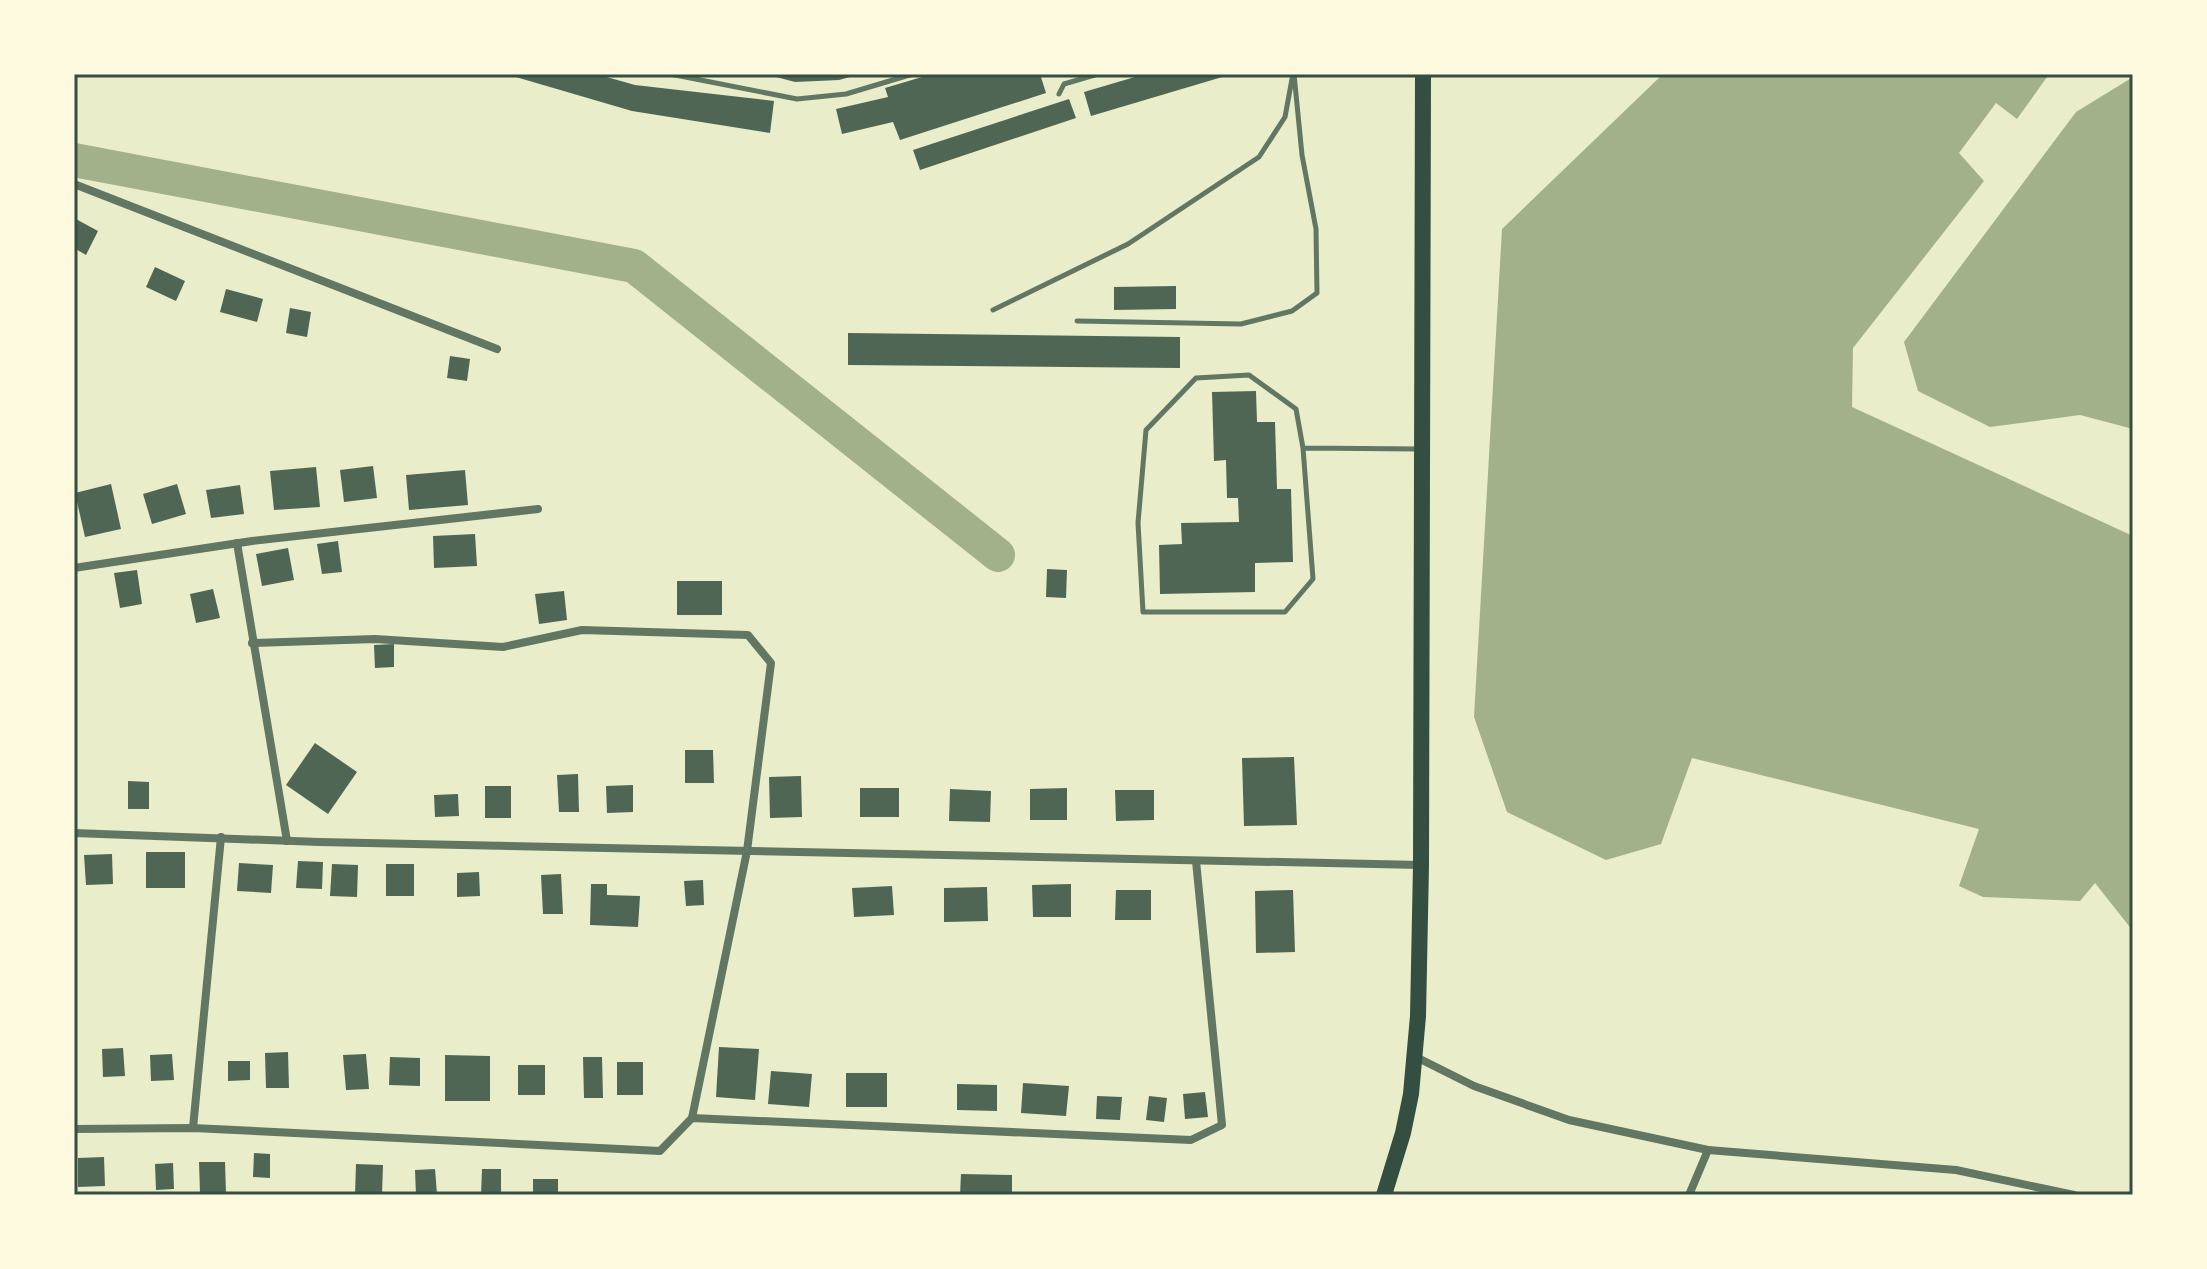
<svg xmlns="http://www.w3.org/2000/svg" width="2207" height="1269" font-family="Barlow,sans-serif">
	<style>
		.water { fill: #a3b18a }
		.lines { fill: none; stroke-linecap: round; stroke-linejoin: round }
		.river { stroke: #a3b18a; stroke-width: 34 }
		.building { fill: #4f6655 }
		.service { stroke: #617663; stroke-width: 5 }
		.minor { stroke: #617663; stroke-width: 8 }
		.primary { stroke: #344e41; stroke-width: 16 }
		.neatline { fill: none; stroke: #344e41; stroke-width: 3 }
	</style>
	<rect width="100%" height="100%" fill="#e9edc9"/>
	<g class="water">
		<polygon points="1663,74 2046,74 2047,77 2017,119 1996,103 1959,153 1984,181 1853,348 1852,407 2133,536 2133,931 2095,883 2080,901 1983,897 1959,886 1979,829 1692,758 1661,844 1606,860 1507,812 1474,717 1502,229"/>
		<polygon points="2133,77 2133,429 2080,415 1990,427 1918,391 1904,342 2076,112"/>
	</g>
	<g class="lines">
		<polyline class="river" points="74,160 634,266 998,555"/>
	</g>
	<g class="building">
		<polygon points="596,74 635,85 774,101 770,133 632,111 509,75"/>
		<polygon points="765,74 857,74 857,75 839,80 795,82"/>
		<polygon points="932,74 1040,74 1046,93 900,140 893,122 842,134 836,109 888,97 885,88"/>
		<polygon points="1145,74 1229,74 1229,75 1091,116 1084,92"/>
		<polygon points="1069,99 1076,118 920,170 913,150"/>
		<polygon points="74,218 98,231 86,255 74,248"/>
		<polygon points="155,267 185,281 176,301 146,287"/>
		<polygon points="1176,286 1176,309 1114,310 1114,287"/>
		<polygon points="226,289 263,299 257,322 220,312"/>
		<polygon points="290,308 311,312 307,337 286,333"/>
		<polygon points="848,333 1180,337 1180,368 848,365"/>
		<polygon points="450,356 470,359 467,381 447,378"/>
		<polygon points="1256,391 1257,422 1275,422 1277,489 1291,489 1293,562 1255,563 1255,592 1160,594 1159,545 1182,544 1181,523 1239,522 1238,498 1227,498 1226,460 1214,461 1212,392"/>
		<polygon points="373,466 377,498 344,502 340,470"/>
		<polygon points="316,467 320,507 274,510 270,471"/>
		<polygon points="465,470 468,505 409,510 406,475"/>
		<polygon points="111,484 121,529 85,537 75,493"/>
		<polygon points="177,484 186,514 152,524 143,494"/>
		<polygon points="240,485 244,514 211,518 206,490"/>
		<polygon points="475,534 477,566 434,568 433,536"/>
		<polygon points="338,541 342,572 322,574 317,544"/>
		<polygon points="288,548 294,580 262,586 256,554"/>
		<polygon points="1047,569 1067,570 1066,598 1046,597"/>
		<polygon points="137,570 142,604 120,608 114,573"/>
		<rect x="677" y="581" width="45" height="34"/>
		<polygon points="213,589 220,618 196,623 190,594"/>
		<polygon points="564,591 567,620 539,624 535,594"/>
		<polygon points="394,644 394,667 375,668 374,645"/>
		<polygon points="315,743 357,772 328,814 286,785"/>
		<polygon points="685,750 713,750 714,783 685,783"/>
		<polygon points="1294,757 1297,825 1244,826 1242,758"/>
		<polygon points="578,774 579,812 559,812 557,775"/>
		<polygon points="801,776 802,817 770,818 769,777"/>
		<polygon points="128,781 149,782 149,809 128,809"/>
		<polygon points="633,785 633,812 607,813 606,786"/>
		<rect x="485" y="786" width="26" height="32"/>
		<rect x="860" y="788" width="39" height="29"/>
		<polygon points="1067,788 1067,820 1030,820 1030,789"/>
		<polygon points="950,789 991,791 990,822 949,821"/>
		<polygon points="1115,790 1154,790 1154,820 1116,821"/>
		<polygon points="458,794 459,816 435,817 434,795"/>
		<rect x="146" y="852" width="39" height="36"/>
		<polygon points="112,854 113,884 86,885 84,855"/>
		<polygon points="298,861 323,862 322,889 296,888"/>
		<polygon points="239,863 273,865 271,893 237,891"/>
		<polygon points="332,864 358,865 357,897 330,896"/>
		<rect x="386" y="864" width="28" height="32"/>
		<polygon points="479,872 480,896 457,897 457,873"/>
		<polygon points="561,874 563,914 543,914 541,875"/>
		<polygon points="703,880 704,905 686,906 684,881"/>
		<polygon points="591,884 607,884 607,895 640,896 638,927 590,925"/>
		<polygon points="1071,884 1071,917 1033,917 1032,885"/>
		<polygon points="892,886 894,915 854,917 852,888"/>
		<polygon points="987,887 988,921 944,922 944,888"/>
		<polygon points="1116,890 1151,890 1151,920 1115,920"/>
		<polygon points="1293,890 1295,952 1256,953 1255,891"/>
		<polygon points="719,1047 759,1049 755,1100 716,1097"/>
		<polygon points="123,1048 125,1076 103,1077 102,1049"/>
		<polygon points="288,1052 289,1088 266,1088 265,1053"/>
		<polygon points="172,1054 174,1080 151,1081 150,1055"/>
		<polygon points="366,1054 369,1089 346,1090 343,1055"/>
		<polygon points="445,1055 490,1056 490,1101 445,1101"/>
		<polygon points="390,1057 420,1058 420,1086 389,1085"/>
		<polygon points="583,1057 602,1057 603,1098 584,1098"/>
		<polygon points="228,1061 250,1061 250,1080 228,1081"/>
		<rect x="617" y="1062" width="26" height="33"/>
		<rect x="518" y="1065" width="27" height="30"/>
		<polygon points="771,1071 812,1074 809,1107 768,1104"/>
		<rect x="846" y="1073" width="41" height="34"/>
		<polygon points="1023,1083 1069,1086 1066,1116 1021,1113"/>
		<polygon points="957,1084 997,1085 997,1111 957,1110"/>
		<polygon points="1205,1092 1208,1117 1185,1119 1183,1094"/>
		<polygon points="1097,1096 1122,1097 1120,1120 1096,1119"/>
		<polygon points="1149,1096 1167,1098 1164,1122 1146,1120"/>
		<polygon points="254,1153 270,1154 270,1178 253,1177"/>
		<polygon points="104,1157 105,1186 78,1187 78,1158"/>
		<polygon points="199,1162 225,1162 226,1194 200,1194"/>
		<polygon points="173,1163 174,1189 156,1190 155,1164"/>
		<polygon points="356,1164 383,1165 382,1195 355,1195"/>
		<polygon points="435,1169 437,1194 416,1195 415,1170"/>
		<polygon points="482,1169 501,1169 501,1195 481,1195"/>
		<polygon points="961,1174 1012,1175 1012,1195 960,1195"/>
		<rect x="533" y="1179" width="25" height="16"/>
	</g>
	<g class="lines">
		<g class="service">
			<polyline points="670,74 797,99 846,94 913,74"/>
			<polyline points="1059,94 1064,84 1098,74"/>
			<polyline points="993,310 1128,244 1259,157 1285,117 1292,79"/>
			<polyline points="1077,321 1241,324 1292,311 1317,293 1316,229 1302,155 1294,74"/>
			<polyline points="1303,448 1313,579 1285,612 1143,612 1138,523 1146,430 1196,378 1249,375 1296,409 1303,448 1418,449"/>
		</g>
		<g class="minor">
			<polyline points="74,184 497,349"/>
			<polyline points="237,543 287,841"/>
			<polyline points="74,568 252,541 538,509"/>
			<polyline points="252,643 375,639 503,647 582,630 748,635 771,663 747,851 692,1118"/>
			<polyline points="74,833 319,842 1421,865"/>
			<polyline points="1416,1057 1474,1086 1569,1120 1708,1150 1689,1195"/>
			<polyline points="193,1128 221,837"/>
			<polyline points="74,1129 193,1128 660,1151 692,1118 1191,1140 1222,1125 1196,861"/>
			<polyline points="1708,1150 1956,1170 2074,1195"/>
		</g>
		<polyline class="primary" points="1384,1195 1403,1133 1411,1094 1418,1016 1421,865 1423,74"/>
	</g>
	<rect width="2207" height="1269" fill="none" stroke="#fefae0" stroke-width="152"/>
	<rect x="76" y="76" width="2055" height="1117" class="neatline"/>
</svg>
